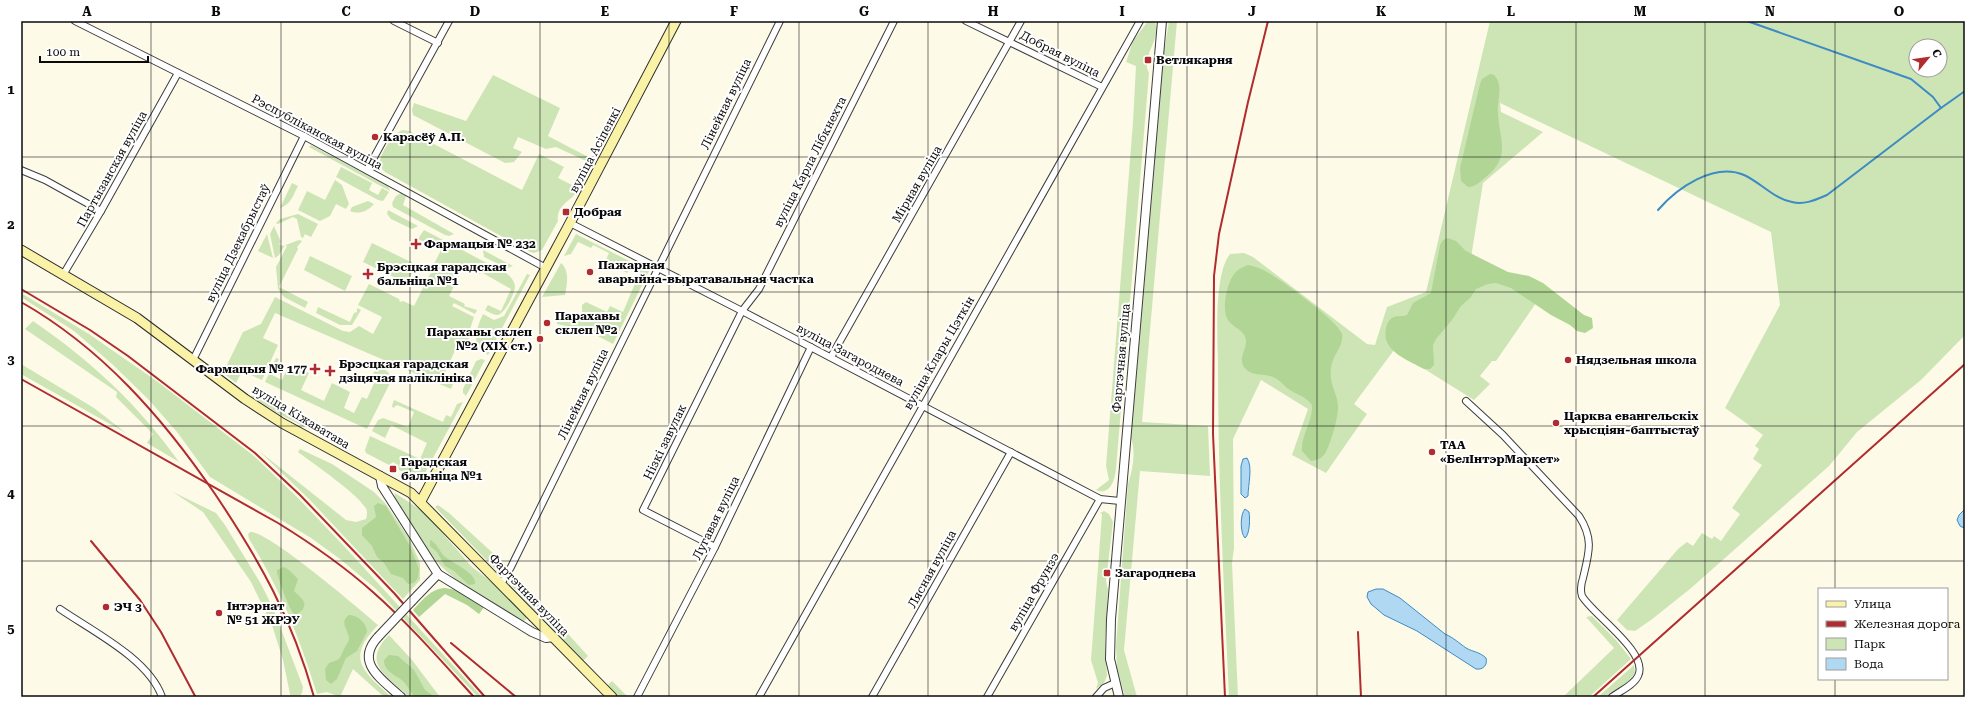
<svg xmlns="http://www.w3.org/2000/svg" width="1986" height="718" font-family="'Roboto Serif',serif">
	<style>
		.green { fill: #cde5b5; fill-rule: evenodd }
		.forest { fill: #b1d595 }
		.water { fill: #b0d8f2; stroke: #3c8bc4 }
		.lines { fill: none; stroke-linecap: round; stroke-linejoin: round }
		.stream { stroke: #3c8bc4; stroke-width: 2 }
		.minor-casing { stroke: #3d3d3d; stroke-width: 8 }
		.tertiary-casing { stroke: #3d3d3d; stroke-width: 10 }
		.secondary-casing { stroke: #2c2c2c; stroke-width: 11 }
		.minor { stroke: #fff; stroke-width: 6 }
		.tertiary { stroke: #fff; stroke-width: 8 }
		.secondary { stroke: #faf2a7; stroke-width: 9 }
		.rail { stroke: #b02c2f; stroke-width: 2 }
		.tertiary-bridge-casing { stroke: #3d3d3d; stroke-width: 10; stroke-linecap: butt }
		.tertiary-bridge { stroke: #fff; stroke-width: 8 }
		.grid { fill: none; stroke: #0a0a0a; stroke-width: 1; stroke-opacity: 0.55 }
		.poi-dot { fill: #b02c2f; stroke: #fff; stroke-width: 1.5 }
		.labels { text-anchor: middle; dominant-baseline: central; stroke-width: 4; stroke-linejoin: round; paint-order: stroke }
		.street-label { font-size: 12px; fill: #0a0a0a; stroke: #fff }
		.poi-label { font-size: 12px; font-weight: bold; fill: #0a0a0a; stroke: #fff; text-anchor: start }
		.neatline { fill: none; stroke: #0a0a0a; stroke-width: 1.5 }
		.grid-label { font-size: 13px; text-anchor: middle; font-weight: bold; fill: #0a0a0a }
	</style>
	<rect width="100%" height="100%" fill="#fefae8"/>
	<g class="green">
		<path d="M1148,21l7,1c7,18 -15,34 -6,51l-33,396c-1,11 -6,27 -20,21l13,-10 -3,-14 27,-344 3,-56 -10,-4 7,-21z"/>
		<path d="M1169,21h8l-35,401 66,4 2,50 -70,-5 -16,179 13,47h-12l-8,-28 -1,-23 12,-162c5,-15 8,-32 3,-46l33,-386z"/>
		<path d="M1490,21h475v314l-44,45 -64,52 -28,34 -139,123 -39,31 -16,11 -8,-1 -10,-10 61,-71 9,-7 6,4 9,-13 10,6 2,-3 7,5 19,-27 -8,-6 30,-43 -9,-6 6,-10 -4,-3 8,-11 -38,-27 55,-103 -9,-73 -271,-129 1,9 42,20 -60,51 -14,87 76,20 -49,71h-4l-12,15 10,8 -16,16 -80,-50 -40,54 13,10 -41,59 -34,-18 16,-46 -47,-29 -28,59 1,109 -2,15 6,134h-9c-5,-109 -11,-218 -11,-327 0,-27 -5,-95 12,-116l14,-1 9,4 114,87 8,1 12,-38 39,-15zM1916,46h24v24h-24z"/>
		<polygon points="493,75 560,108 548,136 592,159 586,161 556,147 546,149 518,137 513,148 522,152 514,162 505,163 413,115 412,110 414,103 466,121"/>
		<path d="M403,130l6,1 113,59 17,-36 25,13 -6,11 18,9 6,-11 2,5c-2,4 -4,8 -7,11 -8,10 -21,14 -19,29l-16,29 -8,3 -4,-1 -145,-80c-3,-3 -5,-5 -5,-9 -1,-8 14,-31 23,-33z"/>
		<polygon points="311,145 388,186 390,191 309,147"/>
		<polygon points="341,167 372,183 369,190 378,195 382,188 389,192 383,201 378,200 336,177"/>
		<polygon points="335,180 342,185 349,204 346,209 336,204 330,216 320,221 298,210 307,191 325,200"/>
		<path d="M292,183l6,3c-5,9 -7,19 -18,22z"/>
		<polygon points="401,193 406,196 403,205 454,234 449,236 445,235 393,207 392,203 396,196"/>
		<path d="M368,201l6,3c-6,7 -15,11 -24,7l2,-4z"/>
		<polygon points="388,210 418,226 412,229 391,219 387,214"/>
		<polygon points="298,214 318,224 311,237 305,234 303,238 301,237 297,219 293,217 278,224 276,223 280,219"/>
		<polygon points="274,226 281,242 279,244 283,246 299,240 302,241 297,247 298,249 279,287 308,302 305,308 284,297 278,289 276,267 287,246 285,245 279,255 275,258 270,234"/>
		<path d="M424,230l82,43c4,3 8,7 9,13 0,7 -10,28 -18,29 -4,0 -8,-3 -12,-5l3,-5 13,6 10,-22 -30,-17 -1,2 -16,-8 -15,30 16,8 -1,2 13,4 -2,4 -21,-11 -2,3 22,11 -3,9 -3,17 -3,2 -7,-1 -16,35 11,5 -2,5 -176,-76 -12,25 15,7 -16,35 -20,-9 -6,12 -13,-10 20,-41 18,-8 14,-27 68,34 7,1 9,-6 14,8 9,-17 -24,-12 11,-21 30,15 1,3 3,-1 11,5 16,-32 2,-1 -1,-3 10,-20 -23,-11z"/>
		<polygon points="267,234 273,258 258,251"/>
		<polygon points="576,234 649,271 613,344 588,331 557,324 557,316 570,316 570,321 582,321 582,305 586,302 607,312 610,306 623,312 639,274 629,269 627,273 605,262 609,253 593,245 591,248 578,242 571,254 564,256"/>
		<polygon points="372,243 413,263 412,265 415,267 406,283 363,262"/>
		<polygon points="483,250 513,266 507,268 484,257"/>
		<polygon points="310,256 352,276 345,291 304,270"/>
		<path d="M561,263c9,8 6,22 4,32l-23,2z"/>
		<path d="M527,274l3,1 -42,80c-18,-8 -12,-26 -5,-41l11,6 10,-4z"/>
		<polygon points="21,293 89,334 158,382 254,456 298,498 344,546 482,697 478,697 376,589 340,559 311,538 210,477 177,432 149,400 112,364 74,331 21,297"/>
		<polygon points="318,307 350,322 354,313 357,312 357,308 361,310 352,325 340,325 316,313"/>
		<path d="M33,321c57,39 106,84 146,141l-32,-19 6,-9 -37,-37 1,-5 -92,-63z"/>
		<path d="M276,358l3,1 -7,16 10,5 7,-16 20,9 -8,17 23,11 8,-18 18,9 -6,16 10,5 8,-16 5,2 8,-18 -4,-2 6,-13c7,3 15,6 14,15l-24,48 -102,-47z"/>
		<polygon points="481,359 485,360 466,396 463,393 463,389 476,361"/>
		<polygon points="21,364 94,408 126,433 21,374"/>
		<polygon points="251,396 257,396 347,446 345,447 281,415"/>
		<polygon points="394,400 443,422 446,415 451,417 457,404 463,402 425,473 420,478 415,478 399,470 398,465 393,462 389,465 366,453 365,450 370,436 420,459 427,443 391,425 385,438 372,431 378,420 383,418 408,427 414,412 397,405 393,408 392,406"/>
		<path d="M300,449l32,15 42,28 11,11 24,35 11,25v17l-17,19 -94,-100 -50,-48 87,69 10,2 10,-3c1,-4 2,-8 -1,-12 -11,-16 -50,-42 -67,-55z"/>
		<polygon points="173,492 216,513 225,525 261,584 273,608 303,687 302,693 299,697 291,697 290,694 283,660 272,625 251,582 203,512"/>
		<path d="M395,493l29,19 48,55 21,16 33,33v4l-3,1c-26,-16 -61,-33 -82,-55 -19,-19 -32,-45 -47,-68z"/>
		<polygon points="438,505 449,513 507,566 502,576 435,507"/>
		<polygon points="1104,511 1109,514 1113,522 1106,581 1108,590 1105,644 1107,676 1104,683 1096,689 1098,683 1091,660 1102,514 1100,513"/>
		<path d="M250,532c16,-3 112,79 128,93 -33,34 -15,46 13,72h-7l-31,-28 -13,28 -13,-5 -10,2c-18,-58 -36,-103 -68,-155l-1,-5z"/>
		<polygon points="512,572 588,656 583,661 507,581"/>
		<polygon points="1592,616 1616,640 1631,659 1589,697 1563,697 1614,648 1586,617"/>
		<path d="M389,635l23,25 28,37h-31c-21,-21 -49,-33 -20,-62z"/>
		<path d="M1634,665l1,8c-7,11 -23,24 -37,24z"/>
		<polygon points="612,681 628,697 617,697 607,686"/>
	</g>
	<g class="forest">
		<path d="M1490,74l4,1c10,10 3,25 4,38 1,26 14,43 -12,64 -6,5 -11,10 -18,10l-7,-6 -1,-13 20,-84 2,-5z"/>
		<path d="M1448,238l8,3 10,10 42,21 21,4 14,7 41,32 8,3 1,10 -8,5 -8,-2 -7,-6 -19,-10 -40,-27 -15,-5 -8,1 -12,5 -6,9 -9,8 -9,14 -16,19 -3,6 1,20 -4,4h-6c-16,-9 -43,-18 -38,-40 0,-4 3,-9 6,-11 5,-3 10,-1 15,-3l6,-12 18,-10 9,-48 3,-5z"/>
		<path d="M1248,265c6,1 12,3 17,6 14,7 74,51 77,63 2,12 -10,22 -11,34 -2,18 6,23 7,38 1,9 -9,46 -16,51 -4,3 -7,3 -11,4l-9,-10c-1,-17 11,-29 10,-46 -6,-9 -16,-10 -25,-17 -4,-4 -9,-9 -14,-11 -10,-4 -22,0 -29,-10 -6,-9 3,-18 2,-27 -2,-11 -13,-12 -18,-20 -7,-11 -1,-38 7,-47 3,-4 8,-6 13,-8z"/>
		<polygon points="378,503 386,506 410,546 419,569 418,578 414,583 408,584 403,578 391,574 384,563 377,557 372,546 362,535 362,528 376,517 374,506"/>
		<path d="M430,540c7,3 9,11 14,16 8,7 33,17 31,28l-6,1 -15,-14 -9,-5 -8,-14 -7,-6z"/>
		<path d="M284,567l5,3 9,9 -4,12c7,7 18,14 3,23h-3c-4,-3 -18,-40 -17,-44z"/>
		<path d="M445,588l11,2 29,16 -6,8 -12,-9 -22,-11 -26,23 -6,-7c10,-10 17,-21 32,-22z"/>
		<path d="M349,615c9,0 18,9 18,17l-10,19 -11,7 -9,21 -6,5 -5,-4 -1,-11 4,-6c11,-4 10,-2 15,-14 2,-4 5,-7 5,-11 -1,-9 -10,-16 0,-23z"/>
		<path d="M389,655l9,1 16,14 11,20 10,7h-20c-5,-5 -7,-11 -12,-16 -7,-6 -19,-9 -19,-21z"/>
	</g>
	<g class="water">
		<path d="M1247,458c6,9 1,27 1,38l-3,2 -4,-4v-28l2,-7z"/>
		<path d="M1245,509l4,3c1,6 1,22 -4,26 -5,-5 -5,-24 0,-29z"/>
		<polygon points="1965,509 1965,528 1964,528 1960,526 1957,520 1959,515"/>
		<path d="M1376,589h7l17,9 45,36c9,4 14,9 21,14 7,4 14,4 20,10 2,7 -3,12 -10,11l-59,-38 -33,-16 -13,-11 -4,-7 1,-5z"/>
	</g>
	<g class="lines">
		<g class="stream">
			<polyline points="1747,21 1911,79 1933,97 1941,108 1965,91"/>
			<path d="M1658,210c19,-22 56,-48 86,-35 16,7 30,24 48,27 13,3 23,-2 35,-7l114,-87"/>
		</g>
		<defs>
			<g id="minor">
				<polyline points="75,21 304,136 546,268"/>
				<polyline points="394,21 438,43"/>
				<polyline points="966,21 1102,87"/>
				<polyline points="21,170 45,180 101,211"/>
				<polyline points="367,170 449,21"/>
				<polyline points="570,223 742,311 1100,499 1120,501"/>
				<polyline points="63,275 101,211 178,73"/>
				<polyline points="831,357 1021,21"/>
				<polyline points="193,360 304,136"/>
				<path d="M1466,401l37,34 76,81c15,23 10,37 4,62 -2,6 -3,12 -1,18 10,18 68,57 56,80 -4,9 -18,15 -26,21"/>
				<polyline points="715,547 643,510 742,311 759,289 894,21"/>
				<polyline points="501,584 511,567 780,21"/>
				<path d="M60,609c32,22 89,50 102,88"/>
				<polyline points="637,697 715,547 811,347"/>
				<polyline points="759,697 1140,21"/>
				<polyline points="872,697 1011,452"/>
				<polyline points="987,697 1100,499"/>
				<polyline points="1096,697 1104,688 1115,683"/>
			</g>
			<g id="tertiary">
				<polyline points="380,476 382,486 438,574 532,632 546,638 553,637"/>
				<polyline points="412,601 438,574"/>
				<path d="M378,637c-24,26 4,42 23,60"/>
				<polyline points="1119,697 1110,659 1111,619 1162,21"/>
			</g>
			<g id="secondary">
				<polyline points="21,250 137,318 245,399 282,423 411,493 612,697"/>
				<polyline points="421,501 570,223 676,21"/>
			</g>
		</defs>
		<use href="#minor" class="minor-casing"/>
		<use href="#tertiary" class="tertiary-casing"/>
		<use href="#secondary" class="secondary-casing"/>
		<use href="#minor" class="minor"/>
		<use href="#tertiary" class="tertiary"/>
		<use href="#secondary" class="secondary"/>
		<g class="rail">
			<polyline points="21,289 90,330 128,356 255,453 300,495 394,593 485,697"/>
			<path d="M21,302c81,46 142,116 194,192 45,67 77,124 99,203"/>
			<path d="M21,379l257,144c34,21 67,44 96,70 36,32 68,69 100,104"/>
			<polyline points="91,541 140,600 161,632 195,696"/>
			<polyline points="1358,632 1361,697"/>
			<polyline points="451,643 516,697"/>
			<polyline points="1225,697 1213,434 1214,276 1219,234 1248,102 1268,21"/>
			<polyline points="1593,697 1965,364"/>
		</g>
		<defs>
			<polyline id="tertiary-bridge" points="378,637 412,601"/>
		</defs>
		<use href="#tertiary-bridge" class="tertiary-bridge-casing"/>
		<use href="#tertiary-bridge" class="tertiary-bridge"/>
	</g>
	<path class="grid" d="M151,21v676M281,21v676M410,21v676M540,21v676M669,21v676M799,21v676M928,21v676M1058,21v676M1187,21v676M1317,21v676M1446,21v676M1576,21v676M1705,21v676M1835,21v568M21,157h1944M21,292h1944M21,426h1944M21,561h1944M1835,679v18"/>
	<g class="poi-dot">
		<rect x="1144" y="56" width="8" height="8" rx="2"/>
		<circle cx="375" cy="137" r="4"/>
		<rect x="562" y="208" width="8" height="8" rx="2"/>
		<path d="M414 238h4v4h4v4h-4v4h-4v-4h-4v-4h4z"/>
		<circle cx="590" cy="272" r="4"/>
		<path d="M366 268h4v4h4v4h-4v4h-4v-4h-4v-4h4z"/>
		<circle cx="547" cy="323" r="4"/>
		<circle cx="540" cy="339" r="4"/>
		<circle cx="1568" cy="360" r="4"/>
		<path d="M313 363h4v4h4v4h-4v4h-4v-4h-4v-4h4z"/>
		<path d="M328 365h4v4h4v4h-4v4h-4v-4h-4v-4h4z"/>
		<circle cx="1556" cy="423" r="4"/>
		<circle cx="1432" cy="452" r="4"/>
		<rect x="389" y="465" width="8" height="8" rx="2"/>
		<rect x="1103" y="569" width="8" height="8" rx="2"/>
		<circle cx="106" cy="607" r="4"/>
		<circle cx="219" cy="613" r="4"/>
	</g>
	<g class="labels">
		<g class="street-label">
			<text transform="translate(1060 54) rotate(27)">Добрая вуліца</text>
			<text transform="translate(726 104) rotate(-64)">Лінейная вуліца</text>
			<text transform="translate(317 132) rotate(28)">Рэспубліканская вуліца</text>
			<text transform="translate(595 150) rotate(-62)">вуліца Асіпенкі</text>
			<text transform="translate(810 162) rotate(-63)">вуліца Карла Лібкнехта</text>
			<text transform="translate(112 169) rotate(-61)">Партызанская вуліца</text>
			<text transform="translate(917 184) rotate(-60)">Мірная вуліца</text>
			<text transform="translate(238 243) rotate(-64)">вуліца Дзекабрыстаў</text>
			<text transform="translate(939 353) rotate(-60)">вуліца Клары Цэткін</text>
			<text transform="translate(850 355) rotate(28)">вуліца Загароднева</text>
			<text transform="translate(1121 358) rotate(-85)">Фартэчная вуліца</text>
			<text transform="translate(583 394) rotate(-64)">Лінейная вуліца</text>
			<text transform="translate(301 417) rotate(31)">вуліца Кіжаватава</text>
			<text transform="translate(665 442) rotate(-64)">Нізкі завулак</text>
			<text transform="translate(716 518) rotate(-64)">Лугавая вуліца</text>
			<text transform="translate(932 569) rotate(-61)">Лясная вуліца</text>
			<text transform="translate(1034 592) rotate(-60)">вуліца Фрунзэ</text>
			<text transform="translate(529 595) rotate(46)">Фартэчная вуліца</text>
		</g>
		<g class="poi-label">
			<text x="1156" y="60">Ветлякарня</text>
			<text x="383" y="137">Карасёў А.П.</text>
			<text x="574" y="212">Добрая</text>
			<text x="424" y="244">Фармацыя № 232</text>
			<text x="598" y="265">Пажарная<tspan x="598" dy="14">аварыйна-выратавальная частка</tspan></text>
			<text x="377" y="267">Брэсцкая гарадская<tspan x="377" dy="14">бальніца №1</tspan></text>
			<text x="555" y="316">Парахавы<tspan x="555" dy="14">склеп №2</tspan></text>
			<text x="532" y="332" text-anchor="end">Парахавы склеп<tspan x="532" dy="14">№2 (XIX ст.)</tspan></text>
			<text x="1576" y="360">Нядзельная школа</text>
			<text x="339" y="364">Брэсцкая гарадская<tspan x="339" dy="14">дзіцячая паліклініка</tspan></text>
			<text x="307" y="369" text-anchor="end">Фармацыя № 177</text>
			<text x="1564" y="416">Царква евангельскіх<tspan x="1564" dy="14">хрысціян-баптыстаў</tspan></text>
			<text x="1440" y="445">ТАА<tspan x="1440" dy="14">«БелІнтэрМаркет»</tspan></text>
			<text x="401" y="462">Гарадская<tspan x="401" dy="14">бальніца №1</tspan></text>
			<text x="1115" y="573">Загароднева</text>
			<text x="227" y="606">Інтэрнат<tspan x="227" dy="14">№ 51 ЖРЭУ</tspan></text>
			<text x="114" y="607">ЭЧ 3</text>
		</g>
	</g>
	<rect width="1986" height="718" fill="none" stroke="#ffffff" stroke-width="44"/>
	<rect x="1818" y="588" width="130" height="92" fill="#ffffff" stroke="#9d9d9d"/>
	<rect x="1826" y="601" width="20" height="6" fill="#faf2a7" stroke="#9d9d9d"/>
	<text x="1854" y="608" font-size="12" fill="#0a0a0a">Улица</text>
	<rect x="1826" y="621" width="20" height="6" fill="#b02c2f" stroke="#9d9d9d"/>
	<text x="1854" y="628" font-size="12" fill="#0a0a0a">Железная дорога</text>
	<rect x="1826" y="638" width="20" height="12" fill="#cde5b5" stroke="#9d9d9d"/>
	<text x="1854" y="648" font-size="12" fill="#0a0a0a">Парк</text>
	<rect x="1826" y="658" width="20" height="12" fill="#b0d8f2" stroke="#9d9d9d"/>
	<text x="1854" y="668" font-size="12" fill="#0a0a0a">Вода</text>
	<g transform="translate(1928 58) rotate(61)"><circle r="19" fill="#ffffff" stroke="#9d9d9d"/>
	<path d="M0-3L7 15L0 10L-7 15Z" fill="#b02c2f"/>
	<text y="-6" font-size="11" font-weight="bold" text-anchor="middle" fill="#0a0a0a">С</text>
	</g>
	<path d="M40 56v6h108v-6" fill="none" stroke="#0a0a0a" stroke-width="2"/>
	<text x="46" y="56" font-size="12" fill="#0a0a0a" stroke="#ffffff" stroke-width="3" paint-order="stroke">100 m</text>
	<rect x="22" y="22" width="1942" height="674" class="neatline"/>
	<g class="grid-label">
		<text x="87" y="16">A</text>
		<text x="216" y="16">B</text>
		<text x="346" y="16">C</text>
		<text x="475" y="16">D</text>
		<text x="605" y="16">E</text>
		<text x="734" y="16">F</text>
		<text x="864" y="16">G</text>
		<text x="993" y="16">H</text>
		<text x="1122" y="16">I</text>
		<text x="1252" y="16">J</text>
		<text x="1381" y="16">K</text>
		<text x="1511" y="16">L</text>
		<text x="1640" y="16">M</text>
		<text x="1770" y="16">N</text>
		<text x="1899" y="16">O</text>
		<text x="11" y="94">1</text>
		<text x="11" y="229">2</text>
		<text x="11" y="364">3</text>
		<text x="11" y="498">4</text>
		<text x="11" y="633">5</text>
	</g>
</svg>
